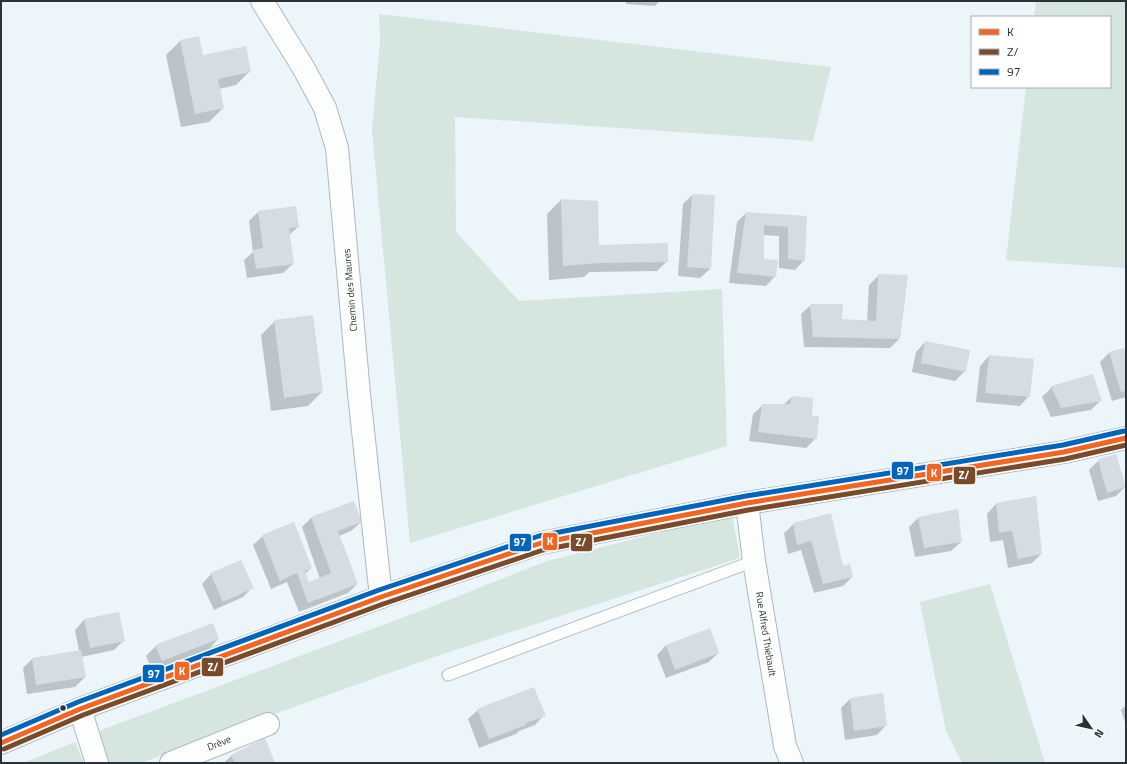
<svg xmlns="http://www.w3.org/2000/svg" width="1127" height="764" font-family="'Titillium Web',sans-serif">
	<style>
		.green { fill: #d5e5e0 }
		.shadow { fill: #0003 }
		.building { fill: #d5dce4 }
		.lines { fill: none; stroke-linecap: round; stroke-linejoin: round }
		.service-casing { stroke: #b0b8bc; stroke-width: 13 }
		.minor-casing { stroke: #b0b8bc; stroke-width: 24 }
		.service { stroke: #fcfefe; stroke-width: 11 }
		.minor { stroke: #fcfefe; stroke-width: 22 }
		.bus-1-casing { stroke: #fff; stroke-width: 8 }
		.bus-2-casing { stroke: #fff; stroke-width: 8 }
		.bus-3-casing { stroke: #fff; stroke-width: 8 }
		.bus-1 { stroke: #f26522; stroke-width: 5 }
		.bus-2 { stroke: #7a4b2a; stroke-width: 5 }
		.bus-3 { stroke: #0065bd; stroke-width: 5 }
		.bus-dot { fill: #293338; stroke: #fff; stroke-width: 1.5 }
		.labels { text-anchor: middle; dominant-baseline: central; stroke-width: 3.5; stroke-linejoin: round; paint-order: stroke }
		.street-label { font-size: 10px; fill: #293338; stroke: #fff }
		.line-badge { stroke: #fff; stroke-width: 1.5 }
		.badge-label { font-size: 11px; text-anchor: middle; font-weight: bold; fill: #fff }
	</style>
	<rect width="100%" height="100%" fill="#ecf5f9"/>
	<g class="green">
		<polygon points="1036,1 1126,1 1126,268 1006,260 1026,87 1110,87 1110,17 1034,17"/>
		<polygon points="379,14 831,67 813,141 455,117 456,232 519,301 722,289 727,446 410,543 372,130 380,41"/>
		<polygon points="732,514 740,558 440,655 271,715 141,763 109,763 96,732 431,607 544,562"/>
		<polygon points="990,584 1045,763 962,763 946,731 920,602"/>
		<polygon points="75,742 84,763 23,763"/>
	</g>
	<g class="shadow">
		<polygon points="626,1 660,1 655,6 626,4"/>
		<polygon points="180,41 202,56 250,71 236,85 219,89 223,108 209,122 181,127 166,55"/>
		<polygon points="692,195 710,269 700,278 678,276 683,204"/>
		<polygon points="561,200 597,202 598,246 667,261 657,271 589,272 584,277 549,280 547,214"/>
		<polygon points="258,212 298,227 289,235 293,264 283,273 247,278 244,260 253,252 249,221"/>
		<polygon points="746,213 806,217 804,260 795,270 779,268 779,236 763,235 763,260 775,276 766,286 729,283 737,222"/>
		<polygon points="879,275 899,339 890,348 804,347 801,314 811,305 841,320 867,322 869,285"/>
		<polygon points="275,321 322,392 308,406 271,411 261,335"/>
		<polygon points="925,342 965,371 955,381 912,372 916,352"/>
		<polygon points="1109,353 1126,357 1126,397 1112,401 1100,362"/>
		<polygon points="989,356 1029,396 1020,406 976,402 980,366"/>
		<polygon points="1052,387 1100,401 1091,410 1051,417 1042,397"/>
		<polygon points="792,397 811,417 816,438 806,448 749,441 753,414 763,405 783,405"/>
		<polygon points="1099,460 1125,487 1116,496 1098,501 1089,470"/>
		<polygon points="1035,497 1041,554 1032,563 1008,568 1003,540 990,542 987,514 996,504"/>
		<polygon points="312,517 361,522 351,531 339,536 357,584 348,593 299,612 287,582 271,589 253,545 263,536 311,568 305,574 308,583 320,579 302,527"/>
		<polygon points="918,518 961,542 951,551 915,557 909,527"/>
		<polygon points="794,524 852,577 843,586 814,593 801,550 788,554 784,533"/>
		<polygon points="211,574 252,588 243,597 214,610 202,584"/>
		<polygon points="118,613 124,640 114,650 81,657 85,677 75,687 27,694 23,668 32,659 79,651 75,630 84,620"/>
		<polygon points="218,639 209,649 152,670 146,656 156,646"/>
		<polygon points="666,645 718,653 709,662 666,678 657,655"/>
		<polygon points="850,699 886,725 877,735 845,740 841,708"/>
		<polygon points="1126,705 1126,725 1121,710"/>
		<polygon points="478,710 544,715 535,725 519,731 516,734 479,748 468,719"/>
		<polygon points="264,740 274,763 224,763 231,756"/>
	</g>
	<g class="building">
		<polygon points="199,36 203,55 246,46 251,72 218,79 224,108 195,114 180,40"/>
		<polygon points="692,194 715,195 711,269 687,267"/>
		<polygon points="561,199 598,201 599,245 668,243 668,262 600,263 563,266"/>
		<polygon points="296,206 299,227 289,228 294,264 256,269 253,250 263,248 258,211"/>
		<polygon points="746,212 807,216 805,261 788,259 788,227 764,225 764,259 778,260 776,277 737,273"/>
		<polygon points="878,274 908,275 900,339 813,337 810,304 843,304 842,319 876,321"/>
		<polygon points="313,315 323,392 284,398 274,320"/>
		<polygon points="925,341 970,350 966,372 921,363"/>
		<polygon points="1124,348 1126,356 1126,391 1121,392 1109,352"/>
		<polygon points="989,355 1034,359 1030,397 985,393"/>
		<polygon points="1093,374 1102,401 1061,408 1051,386"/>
		<polygon points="792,396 813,398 812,416 819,416 817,439 758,432 762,404 790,404"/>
		<polygon points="1116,454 1126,487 1107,493 1098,459"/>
		<polygon points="1036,496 1042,554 1018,559 1012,531 999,533 996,503"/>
		<polygon points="354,501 362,522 338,531 358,584 308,603 297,573 280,581 262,535 294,522 312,568 305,571 309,582 331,573 311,517"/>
		<polygon points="958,509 962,542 924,548 918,517"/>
		<polygon points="831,513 843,566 850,564 853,577 823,584 811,541 797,545 793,523"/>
		<polygon points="241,560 254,588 223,602 210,573"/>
		<polygon points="119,612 125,641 90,648 84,619"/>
		<polygon points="213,623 219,639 162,661 155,645"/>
		<polygon points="710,628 719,653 675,670 666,645"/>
		<polygon points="81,650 86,677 36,685 32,658"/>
		<polygon points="534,687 546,716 526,723 526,725 489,739 477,709"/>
		<polygon points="883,693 887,726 854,731 850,698"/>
		<polygon points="265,738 275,763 235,763 231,755"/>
	</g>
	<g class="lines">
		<defs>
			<polyline id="service" points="448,675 754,561"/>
			<g id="minor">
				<polyline points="262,1 303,67 325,108 337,148 359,394 381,597"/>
				<polyline points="747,503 754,561 785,746 792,763"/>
				<polyline points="80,709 97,763"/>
				<polyline points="1,743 80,709 381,597 541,543 747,503 1064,452 1126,438"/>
				<polyline points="171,763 268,724"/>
			</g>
		</defs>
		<use href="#service" class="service-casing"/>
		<use href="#minor" class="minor-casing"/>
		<use href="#service" class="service"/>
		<use href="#minor" class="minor"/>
		<defs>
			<polyline id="bus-1" points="1,743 80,709 381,597 541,543 747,503 1064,452 1126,438"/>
			<polyline id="bus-2" points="4,749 83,715 383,604 543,550 748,510 1065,459 1126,445"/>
			<polyline id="bus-3" points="1,735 78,702 379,590 539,536 746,496 1063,445 1124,431"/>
		</defs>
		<use href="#bus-1" class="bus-1-casing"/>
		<use href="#bus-2" class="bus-2-casing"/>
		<use href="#bus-3" class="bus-3-casing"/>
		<use href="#bus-1" class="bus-1"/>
		<use href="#bus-2" class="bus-2"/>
		<use href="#bus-3" class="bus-3"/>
	</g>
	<circle class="bus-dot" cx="63" cy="708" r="3.5"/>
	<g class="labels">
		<g class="street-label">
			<text transform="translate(350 290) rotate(-95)">Chemin des Maures</text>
			<text transform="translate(766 634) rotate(81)">Rue Alfred Thiebault</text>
			<text transform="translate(219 743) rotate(-22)">Drève</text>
		</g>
	</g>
	<g class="line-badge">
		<rect x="891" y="461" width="23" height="19" rx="4" fill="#0065bd"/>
		<rect x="926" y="463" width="16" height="19" rx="4" fill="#f26522"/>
		<rect x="953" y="466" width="23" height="19" rx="4" fill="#7a4b2a"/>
		<rect x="542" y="532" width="16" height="19" rx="4" fill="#f26522"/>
		<rect x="509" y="533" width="23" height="19" rx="4" fill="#0065bd"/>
		<rect x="570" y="533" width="23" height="19" rx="4" fill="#7a4b2a"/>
		<rect x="201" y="657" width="23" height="20" rx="4" fill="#7a4b2a"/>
		<rect x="174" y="661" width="16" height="20" rx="4" fill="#f26522"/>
		<rect x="142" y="664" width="23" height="19" rx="4" fill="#0065bd"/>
	</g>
	<g class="badge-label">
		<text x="903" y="475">97</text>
		<text x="934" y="477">K</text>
		<text x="964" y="479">Z/</text>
		<text x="550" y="545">K</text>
		<text x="520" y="546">97</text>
		<text x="581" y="546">Z/</text>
		<text x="213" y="671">Z/</text>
		<text x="182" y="675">K</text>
		<text x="154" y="678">97</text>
	</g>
	<rect width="1127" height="764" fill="none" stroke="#293338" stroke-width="4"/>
	<rect x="971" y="16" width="140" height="72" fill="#ffffff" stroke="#a9adaf"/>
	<rect x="979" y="29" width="20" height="6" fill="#f26522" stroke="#a9adaf"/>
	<text x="1007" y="36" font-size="12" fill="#293338">K</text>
	<rect x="979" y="49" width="20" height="6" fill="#7a4b2a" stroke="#a9adaf"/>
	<text x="1007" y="56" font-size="12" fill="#293338">Z/</text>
	<rect x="979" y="69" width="20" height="6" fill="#0065bd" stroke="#a9adaf"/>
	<text x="1007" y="76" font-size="12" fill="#293338">97</text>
	<g transform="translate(1091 728) rotate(124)" stroke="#ffffff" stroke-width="3" paint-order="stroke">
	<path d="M0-3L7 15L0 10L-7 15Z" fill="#293338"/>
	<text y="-6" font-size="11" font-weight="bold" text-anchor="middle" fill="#293338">N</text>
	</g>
</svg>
